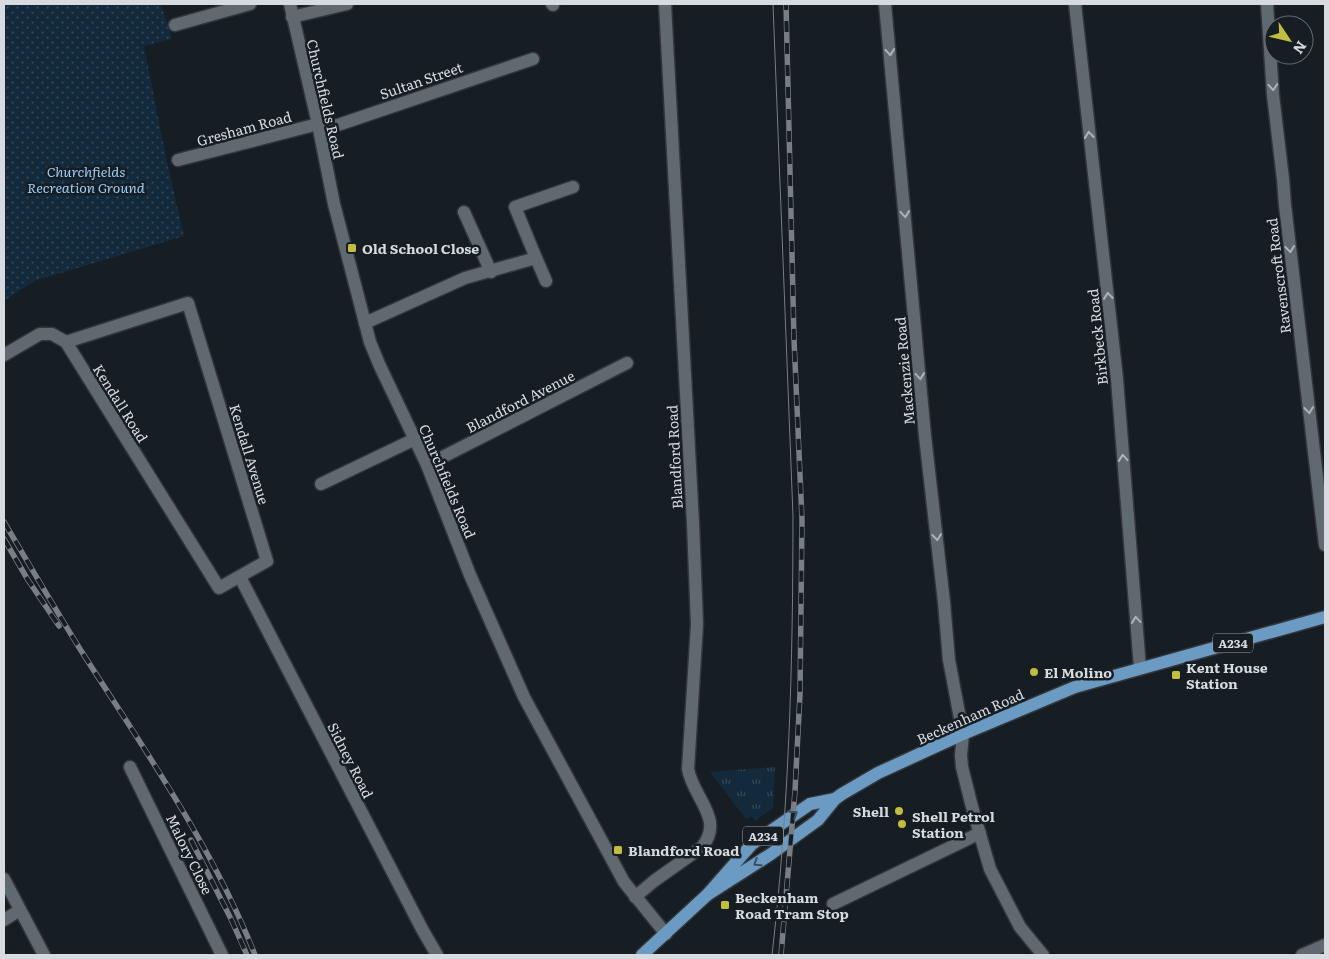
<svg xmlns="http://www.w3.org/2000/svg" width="1329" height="959" font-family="Literata,serif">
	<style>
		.grass { fill: url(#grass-tufts) }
		.park { fill: url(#park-dots) }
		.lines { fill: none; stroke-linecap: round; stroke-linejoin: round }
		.minor-casing { stroke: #32363b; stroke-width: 15 }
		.primary-casing { stroke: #32363b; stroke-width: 15 }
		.minor { stroke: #616970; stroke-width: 12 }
		.primary { stroke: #6b9bc2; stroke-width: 12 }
		.tram { stroke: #787e83; stroke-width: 1 }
		.rail-casing { stroke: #787e83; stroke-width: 5.5 }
		.rail { stroke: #161d23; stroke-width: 4; stroke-dasharray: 11; stroke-linecap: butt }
		.oneway { stroke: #aeb3b9 }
		.oneway2 { stroke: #384f63 }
		.poi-dot { fill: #c2bd3f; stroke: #161d23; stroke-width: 2 }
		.labels { text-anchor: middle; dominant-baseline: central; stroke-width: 5; stroke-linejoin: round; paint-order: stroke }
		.shield { fill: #161d23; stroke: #9da2a7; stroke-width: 1 }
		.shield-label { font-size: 12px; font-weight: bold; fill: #d7dbe0 }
		.street-label { font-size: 14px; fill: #d7dbe0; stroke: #161d23 }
		.park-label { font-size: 14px; font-style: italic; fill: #98cbf5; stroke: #161d23 }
		.poi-label { font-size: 14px; font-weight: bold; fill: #d7dbe0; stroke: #161d23; text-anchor: start }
	</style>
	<defs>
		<pattern id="grass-tufts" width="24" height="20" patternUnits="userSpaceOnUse" patternTransform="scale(1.25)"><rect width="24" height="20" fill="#122a3c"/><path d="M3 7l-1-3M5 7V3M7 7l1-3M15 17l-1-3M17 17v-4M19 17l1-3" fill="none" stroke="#344858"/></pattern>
		<pattern id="park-dots" width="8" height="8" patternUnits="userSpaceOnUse" patternTransform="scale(1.25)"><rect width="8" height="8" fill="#122a3c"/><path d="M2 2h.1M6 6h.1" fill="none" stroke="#344858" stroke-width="1.8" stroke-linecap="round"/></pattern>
	</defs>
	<rect width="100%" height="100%" fill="#161d23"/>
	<polygon class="grass" points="775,767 773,808 755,821 751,816 746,819 710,772"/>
	<polygon class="park" points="4,4 161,4 172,39 144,46 167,162 184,236 34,281 4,301"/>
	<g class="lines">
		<defs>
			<g id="minor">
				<polyline points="290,4 318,124 334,204 370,342 379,364 427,465 470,575 524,697 624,882 666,934"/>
				<polyline points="552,4 553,5"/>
				<polyline points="885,4 925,436 944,602 949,660 963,734 961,755 962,767 971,803 990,869 1020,927 1043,955"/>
				<polyline points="1075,4 1117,379 1140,668"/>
				<polyline points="1267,4 1273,95 1283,179 1285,205 1325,545"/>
				<polyline points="292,17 347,4"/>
				<polyline points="175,25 250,4"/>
				<polyline points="320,131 533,59"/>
				<polyline points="178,160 318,124"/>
				<polyline points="464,212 491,272"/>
				<polyline points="536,258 546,281"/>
				<polygon points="188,303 267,561 219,588 66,342"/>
				<polyline points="365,323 465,278 536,258 515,207 573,187"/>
				<polyline points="4,355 40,334 52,334 66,342"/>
				<polyline points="427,465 627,363"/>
				<polyline points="321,484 415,439"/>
				<polyline points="240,577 422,929 437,955"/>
				<polyline points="130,767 222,955"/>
				<polyline points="4,879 44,955"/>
				<path d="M635,897l19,-16 48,-34c23,-28 -9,-49 -14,-78l9,-145 -4,-101 -28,-519"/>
				<polyline points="833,904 980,833"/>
				<polyline points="4,920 20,910"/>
				<polyline points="1302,955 1325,945"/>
			</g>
			<g id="primary">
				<polyline points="707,895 771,854 818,820 835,799 842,794 878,773 963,734 1075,687 1325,617"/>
				<polyline points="642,955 707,895 752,844 810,804 835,799"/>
			</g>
		</defs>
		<use href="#minor" class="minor-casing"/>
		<use href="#primary" class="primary-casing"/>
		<use href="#minor" class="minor"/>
		<use href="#primary" class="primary"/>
		<path class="tram" d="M772,955c17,-145 21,-292 21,-439l-20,-512"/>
		<defs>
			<g id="rail">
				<path d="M4,522c25,42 50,85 76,127 63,99 132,196 175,306"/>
				<polyline points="4,539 28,580 59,626"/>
				<polyline points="191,840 231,919 247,955"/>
				<polyline points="781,955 795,791 800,694 802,520 794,339 786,4"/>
			</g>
		</defs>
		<use href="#rail" class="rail-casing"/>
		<use href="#rail" class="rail"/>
	</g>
	<defs><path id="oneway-chevron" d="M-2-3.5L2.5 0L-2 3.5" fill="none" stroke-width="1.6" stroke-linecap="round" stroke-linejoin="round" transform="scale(1.25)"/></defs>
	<g class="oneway">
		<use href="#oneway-chevron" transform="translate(890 52) rotate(85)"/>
		<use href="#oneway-chevron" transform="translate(1273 87) rotate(86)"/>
		<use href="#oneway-chevron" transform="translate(1089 135) rotate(-96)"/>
		<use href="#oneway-chevron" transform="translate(905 214) rotate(85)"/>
		<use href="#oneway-chevron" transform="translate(1290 249) rotate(83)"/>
		<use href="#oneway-chevron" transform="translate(1108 296) rotate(-97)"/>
		<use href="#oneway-chevron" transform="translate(920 376) rotate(85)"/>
		<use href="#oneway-chevron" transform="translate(1309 410) rotate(83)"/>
		<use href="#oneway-chevron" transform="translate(1123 458) rotate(-95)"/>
		<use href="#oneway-chevron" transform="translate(937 537) rotate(83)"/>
		<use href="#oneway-chevron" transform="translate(1136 620) rotate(-95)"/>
	</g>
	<g class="oneway2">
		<use href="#oneway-chevron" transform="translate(794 814) rotate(-33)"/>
		<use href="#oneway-chevron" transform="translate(757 863) rotate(147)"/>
	</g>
	<g class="poi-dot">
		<rect x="347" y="243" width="10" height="10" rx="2.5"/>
		<circle cx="1034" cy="672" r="5"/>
		<rect x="1171" y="670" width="10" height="10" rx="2.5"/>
		<circle cx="899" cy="811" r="5"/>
		<circle cx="902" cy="824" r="5"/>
		<rect x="613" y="845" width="10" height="10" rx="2.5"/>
		<rect x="720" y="900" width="10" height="10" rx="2.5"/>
	</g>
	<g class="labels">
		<g class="shield">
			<rect x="1213" y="633.5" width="40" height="19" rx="4"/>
			<rect x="743" y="826.5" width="40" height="19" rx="4"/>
		</g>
		<g class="shield-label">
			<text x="1233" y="643">A234</text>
			<text x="763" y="836">A234</text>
		</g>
		<g class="street-label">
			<text transform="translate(421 80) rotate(-19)">Sultan Street</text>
			<text transform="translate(326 99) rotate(77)">Churchfields Road</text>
			<text transform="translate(244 128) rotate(-15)">Gresham Road</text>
			<text transform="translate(1278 276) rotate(-97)">Ravenscroft Road</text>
			<text transform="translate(1097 337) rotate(-96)">Birkbeck Road</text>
			<text transform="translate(904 371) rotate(-95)">Mackenzie Road</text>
			<text transform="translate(520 401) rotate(-27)">Blandford Avenue</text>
			<text transform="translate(121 403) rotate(58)">Kendall Road</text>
			<text transform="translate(250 454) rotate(73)">Kendall Avenue</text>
			<text transform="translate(674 457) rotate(-93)">Blandford Road</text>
			<text transform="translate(448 481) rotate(67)">Churchfields Road</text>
			<text transform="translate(970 716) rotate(-24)">Beckenham Road</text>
			<text transform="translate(351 760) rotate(63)">Sidney Road</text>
			<text transform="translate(190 854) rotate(64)">Malory Close</text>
		</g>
		<g class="park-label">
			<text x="86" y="171">Churchfields<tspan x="86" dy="16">Recreation Ground</tspan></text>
		</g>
		<g class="poi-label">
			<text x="362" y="248">Old School Close</text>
			<text x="1186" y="667">Kent House<tspan x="1186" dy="16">Station</tspan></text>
			<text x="1044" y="672">El Molino</text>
			<text x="889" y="811" text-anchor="end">Shell</text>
			<text x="912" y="816">Shell Petrol<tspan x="912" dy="16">Station</tspan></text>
			<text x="628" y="850">Blandford Road</text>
			<text x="735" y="897">Beckenham<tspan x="735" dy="16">Road Tram Stop</tspan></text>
		</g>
	</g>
	<rect width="1329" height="959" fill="none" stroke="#d7dbe0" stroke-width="10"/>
	<g transform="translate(1289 40) rotate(125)"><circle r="24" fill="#161d23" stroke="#63696f"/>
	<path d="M0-4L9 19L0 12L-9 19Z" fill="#c2bd3f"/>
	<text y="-8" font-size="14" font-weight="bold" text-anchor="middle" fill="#d7dbe0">N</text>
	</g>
</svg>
